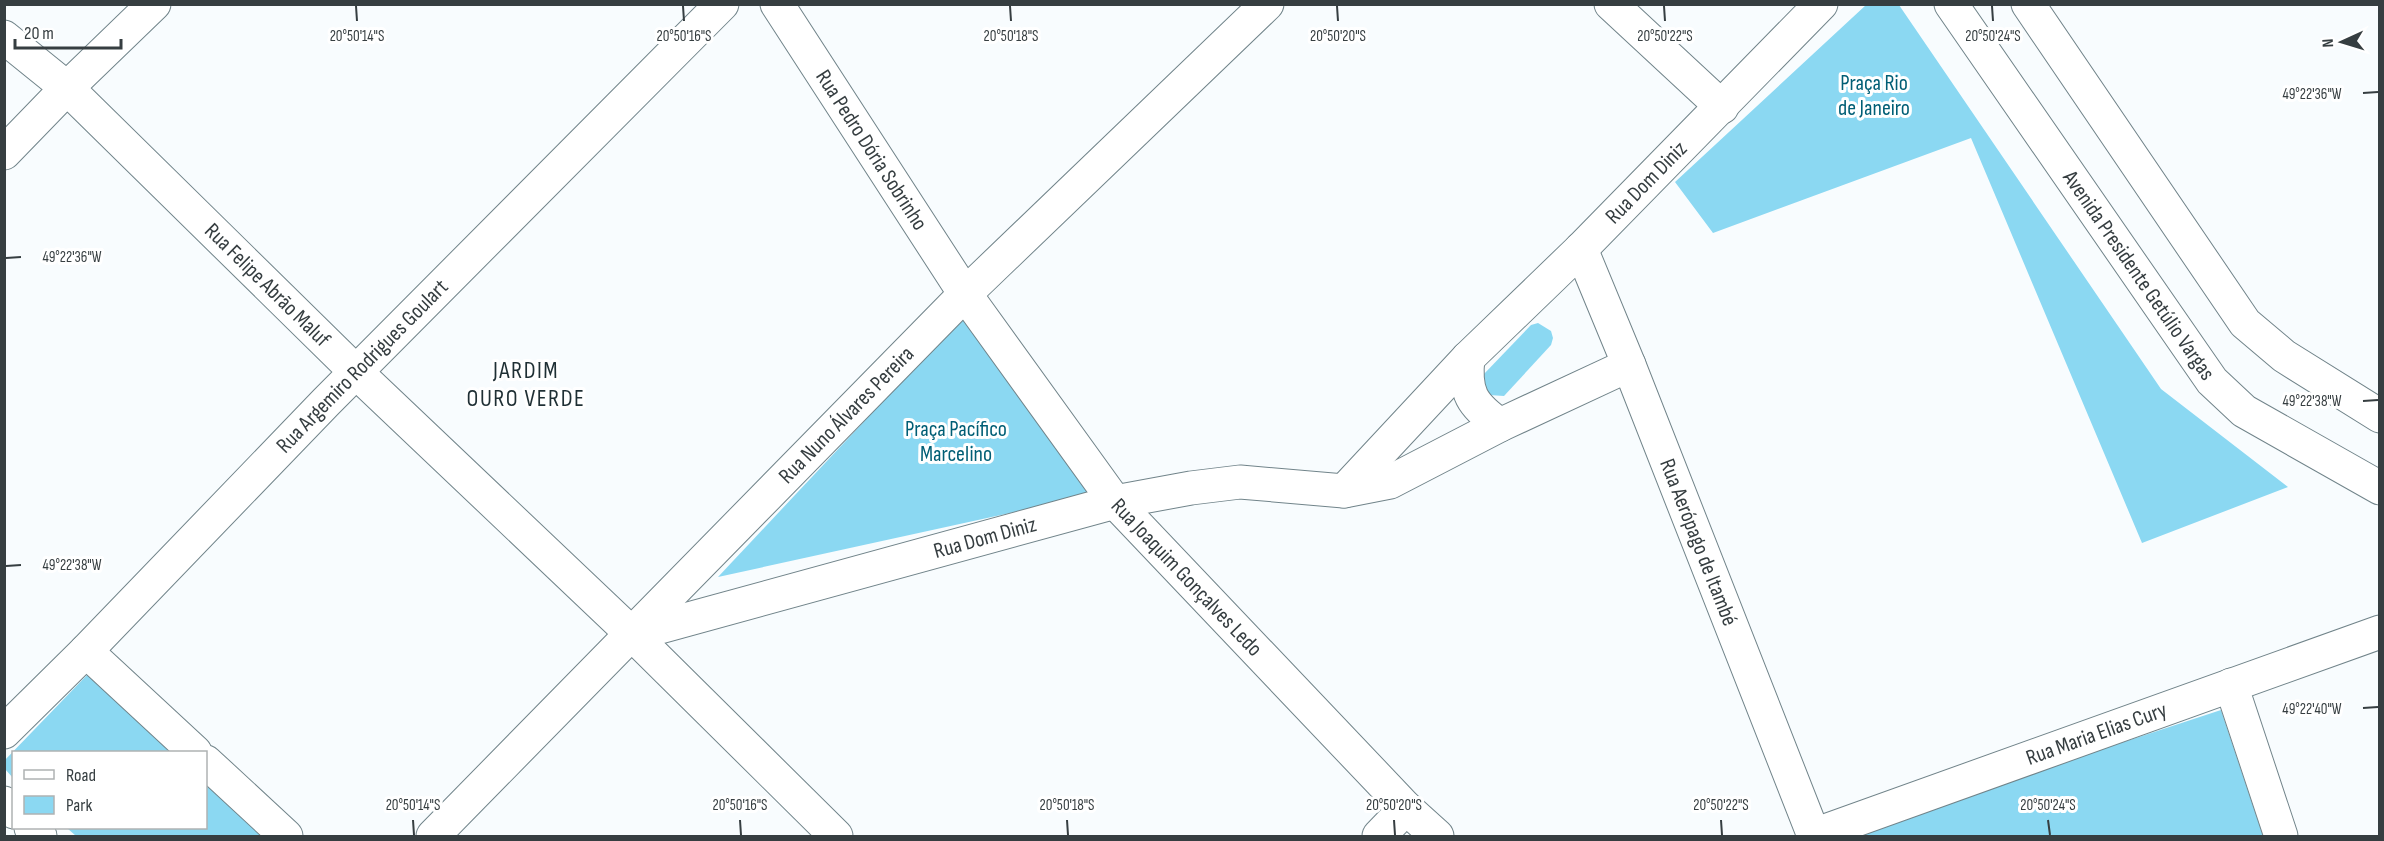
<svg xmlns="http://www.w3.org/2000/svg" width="2384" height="841" font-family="'Sofia Sans Condensed',sans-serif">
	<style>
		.green { fill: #8bd8f2 }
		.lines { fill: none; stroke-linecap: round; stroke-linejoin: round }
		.minor-casing { stroke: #71848a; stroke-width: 35 }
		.major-casing { stroke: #71848a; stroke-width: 35 }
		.minor { stroke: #fff; stroke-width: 33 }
		.major { stroke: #fff; stroke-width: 33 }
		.ticks { fill: none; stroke: #363e41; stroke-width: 2 }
		.labels { text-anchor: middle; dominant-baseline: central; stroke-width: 6; stroke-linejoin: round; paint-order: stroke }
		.park-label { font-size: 22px; fill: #005e75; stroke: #fff }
		.street-label { font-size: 22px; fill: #363e41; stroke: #fff }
		.neighbourhood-label { font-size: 24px; letter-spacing: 1.5px; fill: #1f2f34; stroke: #fff }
		.ticks-label { font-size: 15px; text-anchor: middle; fill: #363e41; stroke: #fff; stroke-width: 6; stroke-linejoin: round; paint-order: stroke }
	</style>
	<rect width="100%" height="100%" fill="#f8fcfe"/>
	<g class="green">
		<polygon points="1866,5 1899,5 2161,389 2288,487 2142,543 1971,138 1713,233 1675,182"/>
		<polygon points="965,314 1096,494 718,577"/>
		<polygon points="1538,323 1551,331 1553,338 1551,345 1504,396 1489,395 1484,390 1483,375 1531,325"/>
		<polygon points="89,673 174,752 14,752 13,778 5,769 4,761"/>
		<polygon points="2221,710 2263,836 1838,836"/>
		<polygon points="206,782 264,836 76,836 67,828 206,828"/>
	</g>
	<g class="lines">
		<defs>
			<g id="minor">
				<path id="s1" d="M777,4l188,290 150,208 291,306 31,28"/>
				<polyline points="1611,4 1722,107"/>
				<path id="s2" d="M4,37l63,51 289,284 276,262 204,202"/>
				<polyline points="4,153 67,88 154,4"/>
				<path id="s3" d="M1581,249l48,116 185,471"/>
				<path d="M1468,358c-4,35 4,47 32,67"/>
				<path id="s4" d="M1344,491l124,-133 113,-109 240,-245"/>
				<path id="s5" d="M634,634l481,-132 76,-14 49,-6 104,9 46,-9 110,-57 129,-60"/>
				<polyline points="86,651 195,752"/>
				<polyline points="2231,685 2281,836"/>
				<path id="s6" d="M4,732l82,-81 240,-249 396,-398"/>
				<polyline points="206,762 286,836"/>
				<polyline points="4,803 14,812"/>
				<polyline points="31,828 40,836"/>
				<path id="s7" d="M1814,835l566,-203"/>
				<path id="s8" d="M433,836l532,-542 302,-290"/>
				<polyline points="1379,836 1406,808"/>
			</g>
			<g id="major">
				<path id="s9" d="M1951,4l261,377 32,30 136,77"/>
				<polyline points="2028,4 2245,323 2284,356 2380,416"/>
			</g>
		</defs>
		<use href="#minor" class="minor-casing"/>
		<use href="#major" class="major-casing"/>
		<use href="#minor" class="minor"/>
		<use href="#major" class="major"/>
	</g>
	<path class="ticks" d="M356,6l1,15M683,6l1,15M1010,6l1,15M1337,6l1,15M1664,6l1,15M1992,6l1,15M2363,93l15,-1M6,258l15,-1M2363,401l15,-1M6,566l15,-1M2363,708l15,-1M413,820l1,15M740,820l1,15M1067,820l1,15M1394,820l1,15M1721,820l1,15M2048,820l2,15"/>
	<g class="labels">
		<g class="park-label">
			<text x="1874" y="83">Praça Rio<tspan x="1874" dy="25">de Janeiro</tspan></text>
			<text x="956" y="429">Praça Pacífico<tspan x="956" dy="25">Marcelino</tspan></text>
		</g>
		<g class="street-label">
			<text stroke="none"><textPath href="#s1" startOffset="174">Rua Pedro Dória Sobrinho</textPath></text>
			<text stroke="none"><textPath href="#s4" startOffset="432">Rua Dom Diniz</textPath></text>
			<text stroke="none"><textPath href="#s9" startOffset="330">Avenida Presidente Getúlio Vargas</textPath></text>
			<text stroke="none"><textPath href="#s2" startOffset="362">Rua Felipe Abrão Maluf</textPath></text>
			<text stroke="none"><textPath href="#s6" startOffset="512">Rua Argemiro Rodrigues Goulart</textPath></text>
			<text stroke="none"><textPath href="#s8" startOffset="590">Rua Nuno Álvares Pereira</textPath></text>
			<text stroke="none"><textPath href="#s5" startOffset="364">Rua Dom Diniz</textPath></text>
			<text stroke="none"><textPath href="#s3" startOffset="316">Rua Aerópago de Itambé</textPath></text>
			<text stroke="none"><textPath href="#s1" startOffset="706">Rua Joaquim Gonçalves Ledo</textPath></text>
			<text stroke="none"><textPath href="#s7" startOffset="300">Rua Maria Elias Cury</textPath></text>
		</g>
		<g class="neighbourhood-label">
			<text x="526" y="370">JARDIM<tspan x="526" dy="28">OURO VERDE</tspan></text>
		</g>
	</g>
	<g class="ticks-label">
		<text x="357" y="41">20°50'14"S</text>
		<text x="684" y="41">20°50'16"S</text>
		<text x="1011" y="41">20°50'18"S</text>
		<text x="1338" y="41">20°50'20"S</text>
		<text x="1665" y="41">20°50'22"S</text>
		<text x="1993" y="41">20°50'24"S</text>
		<text x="2312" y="99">49°22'36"W</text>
		<text x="72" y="262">49°22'36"W</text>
		<text x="2312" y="406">49°22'38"W</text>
		<text x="72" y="570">49°22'38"W</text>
		<text x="2312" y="714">49°22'40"W</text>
		<text x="413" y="810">20°50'14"S</text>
		<text x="740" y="810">20°50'16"S</text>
		<text x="1067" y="810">20°50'18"S</text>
		<text x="1394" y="810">20°50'20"S</text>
		<text x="1721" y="810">20°50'22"S</text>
		<text x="2048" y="810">20°50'24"S</text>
	</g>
	<rect width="2384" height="841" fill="none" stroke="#363e41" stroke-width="12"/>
	<rect x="12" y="751" width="195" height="78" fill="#ffffff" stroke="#afb2b3" stroke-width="1.5"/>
	<rect x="24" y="770" width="30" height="9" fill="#ffffff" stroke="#afb2b3" stroke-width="1.5"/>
	<text x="66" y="781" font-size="18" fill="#363e41">Road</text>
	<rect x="24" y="796" width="30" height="18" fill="#8bd8f2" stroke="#afb2b3" stroke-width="1.5"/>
	<text x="66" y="811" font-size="18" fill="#363e41">Park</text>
	<g transform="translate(2342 42) rotate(266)" stroke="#ffffff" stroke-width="4.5" paint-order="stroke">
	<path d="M0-4.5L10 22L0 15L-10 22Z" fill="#363e41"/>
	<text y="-9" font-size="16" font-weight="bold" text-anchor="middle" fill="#363e41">N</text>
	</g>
	<path d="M15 39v9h106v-9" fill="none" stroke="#363e41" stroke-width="3"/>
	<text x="24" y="39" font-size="18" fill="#363e41" stroke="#ffffff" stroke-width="4.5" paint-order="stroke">20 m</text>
</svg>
